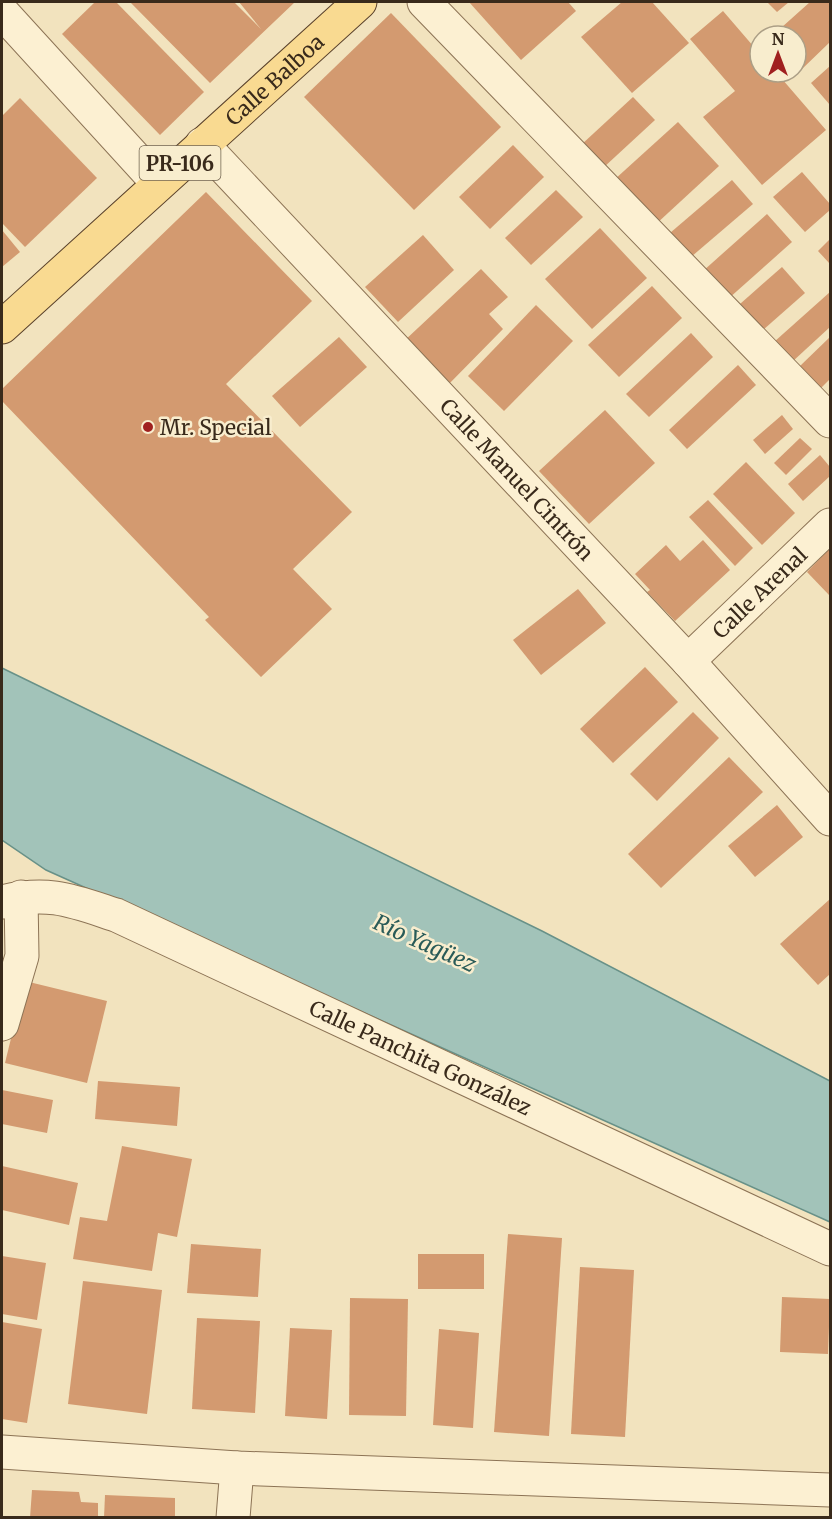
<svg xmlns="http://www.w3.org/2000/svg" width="832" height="1519" font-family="Merriweather,serif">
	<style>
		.water { fill: #a2c3b9; stroke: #689188; stroke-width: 1.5 }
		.building { fill: #d39a70 }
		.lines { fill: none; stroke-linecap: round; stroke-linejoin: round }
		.minor-casing { stroke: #8c7355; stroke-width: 35 }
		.primary-casing { stroke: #59402a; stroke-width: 35 }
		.minor { stroke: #fcf0d2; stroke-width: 33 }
		.primary { stroke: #f9da91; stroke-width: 33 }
		.poi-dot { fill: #a0201f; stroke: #f8edce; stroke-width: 2 }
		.labels { text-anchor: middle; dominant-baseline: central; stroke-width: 5; stroke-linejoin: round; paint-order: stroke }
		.shield { fill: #f8edce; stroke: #726451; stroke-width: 1.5 }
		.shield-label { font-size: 20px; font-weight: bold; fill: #392a1b }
		.street-label { font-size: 21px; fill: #392a1b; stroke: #f8edce }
		.poi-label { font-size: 21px; fill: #392a1b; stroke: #f8edce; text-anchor: start }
		.water-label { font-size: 22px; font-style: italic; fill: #295b58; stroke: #f8edce }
	</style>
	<rect width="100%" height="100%" fill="#f2e3be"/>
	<polygon class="water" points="2,668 542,931 830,1081 830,1222 46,870 2,840"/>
	<g class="building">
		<polygon points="95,2 116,2 204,92 160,135 62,34"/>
		<polygon points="130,2 234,2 261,29 239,2 295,2 210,83"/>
		<polygon points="469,2 568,2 576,11 521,60"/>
		<polygon points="622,2 652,2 689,43 632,93 581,37"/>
		<polygon points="767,2 789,2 777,12"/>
		<polygon points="810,2 830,2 830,42 802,69 796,63 796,36 772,36"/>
		<polygon points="723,11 760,54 760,72 776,72 826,130 762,185 703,117 735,91 690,39"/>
		<polygon points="391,13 501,127 414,210 304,97"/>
		<polygon points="830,66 830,105 811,83"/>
		<polygon points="633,97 655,120 603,168 581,145"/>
		<polygon points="20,98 97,178 25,247 2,223 2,116"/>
		<polygon points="678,122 719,166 655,225 614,180"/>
		<polygon points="513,145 544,177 490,229 459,197"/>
		<polygon points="802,172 830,204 830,210 805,232 773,197"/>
		<polygon points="732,180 753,204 691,257 670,233"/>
		<polygon points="556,190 583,217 531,265 505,238"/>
		<polygon points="206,192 312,301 226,384 352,512 293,569 332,609 261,677 205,620 209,617 2,401 2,389"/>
		<polygon points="767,214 792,242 728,299 703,271"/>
		<polygon points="600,228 647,278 592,329 545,279"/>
		<polygon points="2,230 20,252 2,267"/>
		<polygon points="423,235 454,270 398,322 365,287"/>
		<polygon points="830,239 830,264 818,251"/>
		<polygon points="782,267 805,293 763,330 740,304"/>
		<polygon points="481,269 508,297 489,314 503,329 446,387 403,342"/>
		<polygon points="652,286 682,318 619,377 588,345"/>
		<polygon points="830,292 830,327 792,362 774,342"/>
		<polygon points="536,305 573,341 504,411 468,376"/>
		<polygon points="691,333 713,357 649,417 626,394"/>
		<polygon points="339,337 367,367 300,427 272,396"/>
		<polygon points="830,337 830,379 821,388 800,366"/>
		<polygon points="738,365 756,385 687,449 669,430"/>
		<polygon points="605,410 655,463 589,524 539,471"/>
		<polygon points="782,415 793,429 765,454 753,440"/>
		<polygon points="800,438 812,449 786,475 774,463"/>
		<polygon points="820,455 830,467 830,476 803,501 788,484"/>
		<polygon points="746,462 795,513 762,545 713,494"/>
		<polygon points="708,500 753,548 735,566 689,517"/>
		<polygon points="703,540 730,570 675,621 647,592 650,590 635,574 666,545 680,561"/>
		<polygon points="830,548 830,596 807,572"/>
		<polygon points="578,589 606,623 541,675 513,640"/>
		<polygon points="645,667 678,702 613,763 580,729"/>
		<polygon points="693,712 719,738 657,801 630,774"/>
		<polygon points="729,757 763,792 661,888 628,854"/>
		<polygon points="777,805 803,837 755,877 728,846"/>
		<polygon points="830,899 830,974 818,985 780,944"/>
		<polygon points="25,981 107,1001 87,1083 5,1063"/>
		<polygon points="98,1081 180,1087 177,1126 95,1119"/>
		<polygon points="2,1090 53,1100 47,1133 2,1124"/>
		<polygon points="122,1146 192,1159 177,1237 158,1233 152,1271 73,1259 80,1217 107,1221"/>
		<polygon points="2,1166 78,1183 69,1225 2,1210"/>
		<polygon points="508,1234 562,1238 549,1436 494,1432"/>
		<polygon points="191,1244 261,1249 258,1297 187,1293"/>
		<rect x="418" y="1254" width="66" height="35"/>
		<polygon points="2,1256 46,1263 37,1320 2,1314"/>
		<polygon points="580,1267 634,1270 625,1437 571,1434"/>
		<polygon points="83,1281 162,1290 147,1414 68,1404"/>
		<polygon points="782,1297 830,1299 828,1354 780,1352"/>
		<polygon points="350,1298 408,1299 406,1416 349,1415"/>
		<polygon points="197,1318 260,1321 255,1413 192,1409"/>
		<polygon points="2,1322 42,1329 27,1423 2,1419"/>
		<polygon points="290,1328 332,1330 327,1419 285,1416"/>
		<polygon points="439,1329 479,1333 473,1428 433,1425"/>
		<polygon points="32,1490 79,1492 81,1502 98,1503 98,1518 30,1518"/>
		<polygon points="105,1495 175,1498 175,1518 104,1518"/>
	</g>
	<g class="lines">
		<defs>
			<g id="minor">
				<polyline points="424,2 830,421"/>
				<polyline points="2,12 158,183"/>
				<path id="s1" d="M202,144l486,517 142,158"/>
				<path id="s2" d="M688,661l142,-136"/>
				<path id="s3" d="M2,902c46,-12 71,-1 114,13l714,334"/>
				<polyline points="2,1024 22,956 21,897"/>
				<polyline points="2,1452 237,1468 830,1490"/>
				<polyline points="233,1518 237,1468"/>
			</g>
			<g id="primary">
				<path id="s4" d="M2,327l358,-325"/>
			</g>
		</defs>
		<use href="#minor" class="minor-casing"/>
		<use href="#primary" class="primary-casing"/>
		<use href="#minor" class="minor"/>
		<use href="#primary" class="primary"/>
	</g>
	<circle class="poi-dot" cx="148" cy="427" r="6"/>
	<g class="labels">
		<rect class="shield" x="139.5" y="146" width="81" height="34" rx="4.5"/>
		<g class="shield-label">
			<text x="180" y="163">PR-106</text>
		</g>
		<g class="street-label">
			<text stroke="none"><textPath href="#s4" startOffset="368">Calle Balboa</textPath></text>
			<text stroke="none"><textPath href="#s1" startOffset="460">Calle Manuel Cintrón</textPath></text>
			<text stroke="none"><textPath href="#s2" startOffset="99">Calle Arenal</textPath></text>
			<text stroke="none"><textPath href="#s3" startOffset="453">Calle Panchita González</textPath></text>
		</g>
		<g class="poi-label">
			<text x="160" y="427">Mr. Special</text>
		</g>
		<g class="water-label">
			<text transform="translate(425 943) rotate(24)">Río Yagüez</text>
		</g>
	</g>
	<rect width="832" height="1519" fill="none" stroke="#392a1b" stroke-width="6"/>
	<g transform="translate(778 54)"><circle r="28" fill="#f8edce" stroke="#ac9f86" stroke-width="1.5"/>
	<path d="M0-4.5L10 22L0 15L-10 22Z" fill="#a0201f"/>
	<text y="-9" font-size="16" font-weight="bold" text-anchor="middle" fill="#392a1b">N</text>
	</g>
</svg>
